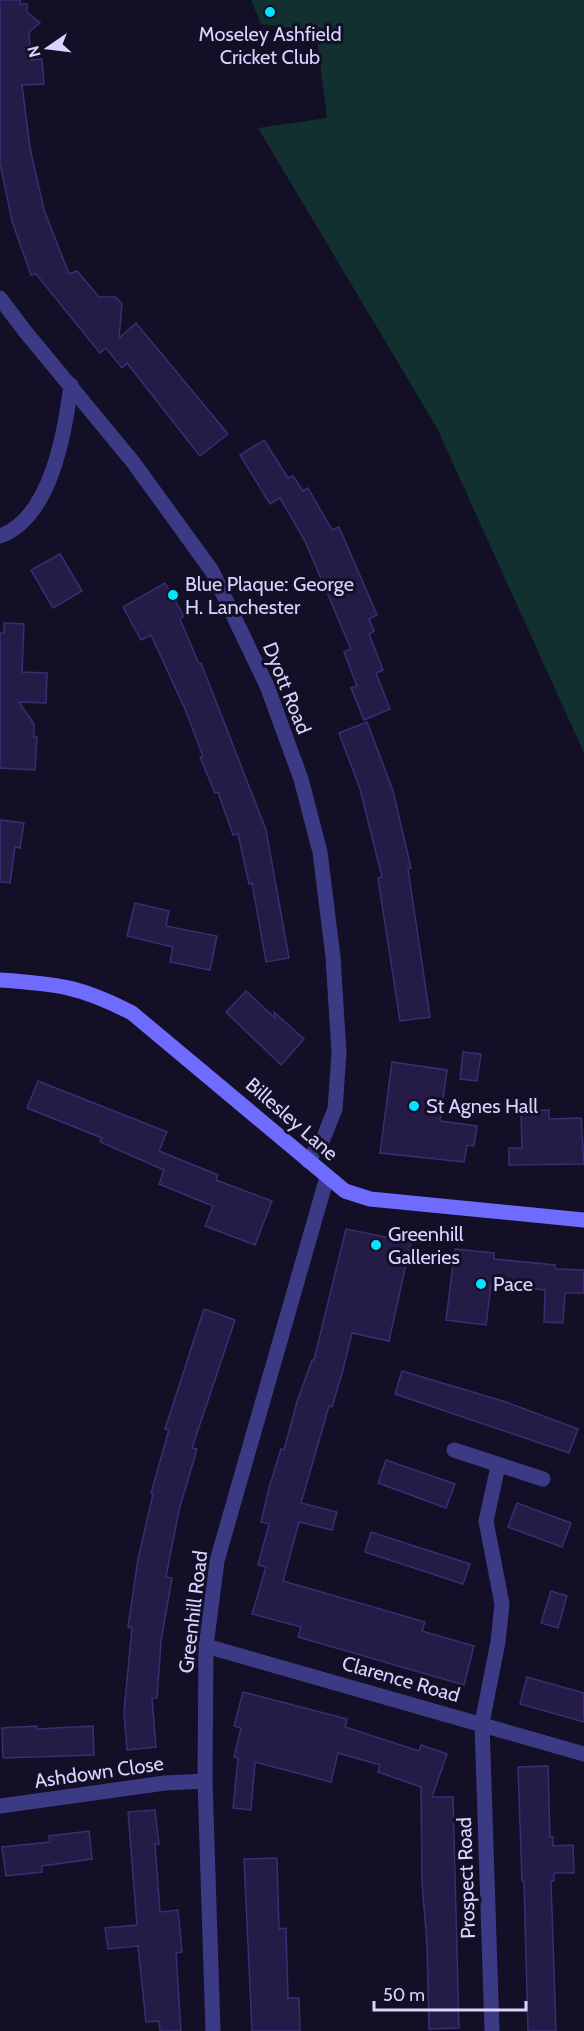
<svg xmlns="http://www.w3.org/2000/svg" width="584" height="2031" font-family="Cabin,sans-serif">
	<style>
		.green { fill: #12302f }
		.building { fill: #241b47; stroke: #3b2d73; stroke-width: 1.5 }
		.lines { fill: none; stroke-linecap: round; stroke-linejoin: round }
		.street { stroke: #3d3a85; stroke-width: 15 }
		.secondary { stroke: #6f6bff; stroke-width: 15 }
		.poi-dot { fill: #00e5ff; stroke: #130f26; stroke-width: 2 }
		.labels { text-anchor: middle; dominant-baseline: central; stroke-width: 6; stroke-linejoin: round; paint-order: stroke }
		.poi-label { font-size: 20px; fill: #d9d4ff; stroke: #130f26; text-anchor: start }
		.street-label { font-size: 20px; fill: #d9d4ff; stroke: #130f26 }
	</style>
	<rect width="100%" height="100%" fill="#130f26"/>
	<polygon class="green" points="251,0 584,0 584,753 437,428 258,128 327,118 316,31 261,24"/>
	<g class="building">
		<polygon points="0,0 20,0 20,4 27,4 27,12 40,23 29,32 31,60 42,59 44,84 22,85 30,148 44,210 69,274 77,271 99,297 116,297 122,304 119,338 136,323 228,434 200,456 127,363 122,368 106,348 100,353 36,274 31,275 12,221 0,163"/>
		<polygon points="264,440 288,478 293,476 303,491 308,488 332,530 339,527 377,615 369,619 374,631 369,634 383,670 376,673 390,709 364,720 351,688 357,686 344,652 351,649 305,541 280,498 270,504 240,455"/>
		<polygon points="60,554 82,591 53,608 31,570"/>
		<polygon points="165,583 184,616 180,619 199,664 201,663 266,830 289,958 266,962 252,883 249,884 238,834 233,835 218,792 215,793 200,757 203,756 185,709 151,635 141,640 123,607"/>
		<polygon points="4,623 24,624 22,672 47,673 46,703 19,702 34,724 34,737 37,737 35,770 0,768 0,633 4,633"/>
		<polygon points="367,722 393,791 411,868 408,869 430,1017 400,1021 378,878 382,877 360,789 339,733"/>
		<polygon points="0,820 24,823 20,848 15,847 10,883 0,882"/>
		<polygon points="135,903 169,911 166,926 217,936 210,970 170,962 173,947 127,936"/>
		<polygon points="246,991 275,1018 274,1012 304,1039 281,1065 226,1012"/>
		<polygon points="463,1052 481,1054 477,1081 460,1079"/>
		<polygon points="392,1062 447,1070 440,1121 477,1126 474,1146 467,1145 464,1162 380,1153"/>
		<polygon points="38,1081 167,1132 159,1151 218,1175 216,1180 272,1201 255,1245 205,1226 213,1206 159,1184 164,1170 100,1142 102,1138 27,1108"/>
		<polygon points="549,1110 549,1119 581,1118 584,1164 509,1165 509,1148 522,1148 521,1111"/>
		<polygon points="346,1229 411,1242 389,1341 352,1333 343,1370 332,1407 329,1406 301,1503 337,1512 332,1530 299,1522 283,1581 425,1622 422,1631 474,1646 464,1685 298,1637 301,1627 252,1614 266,1567 258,1565 269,1524 261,1522 269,1488 281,1449 284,1450 297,1402 312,1360 314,1360"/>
		<polygon points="455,1249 494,1253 494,1259 555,1265 555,1269 584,1270 584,1293 565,1293 563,1323 544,1322 545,1290 491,1284 486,1325 446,1320"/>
		<polygon points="204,1309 235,1320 192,1448 197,1449 179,1510 166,1577 172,1578 161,1641 157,1698 152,1698 156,1747 127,1750 124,1712 132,1628 128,1627 138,1559 153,1494 151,1493 169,1430 165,1429"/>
		<polygon points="402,1371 506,1402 578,1429 569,1453 395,1394"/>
		<polygon points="386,1460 455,1484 446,1508 378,1483"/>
		<polygon points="517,1503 571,1523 562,1547 508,1527"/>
		<polygon points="371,1532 470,1564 463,1584 365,1552"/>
		<polygon points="551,1591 567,1596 558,1628 541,1623"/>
		<polygon points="527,1677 584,1693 584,1722 520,1704"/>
		<polygon points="243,1692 347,1719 345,1727 419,1751 421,1745 447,1754 432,1797 453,1797 459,2028 429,2029 427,1944 422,1883 421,1787 378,1772 380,1765 338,1753 331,1782 255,1762 251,1810 233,1808 238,1758 234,1757 241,1728 234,1726"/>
		<polygon points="37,1726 37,1729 93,1726 94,1755 3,1758 2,1728"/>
		<polygon points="548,1766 550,1837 553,1837 553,1846 573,1845 574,1873 554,1873 554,1881 551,1881 556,2031 528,2031 524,1881 522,1881 518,1767"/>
		<polygon points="155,1810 159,1844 155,1844 160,1912 178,1910 182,1952 176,1953 181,2031 160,2031 159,2021 146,2022 138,1946 108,1949 105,1928 137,1925 128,1812"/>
		<polygon points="89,1831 92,1859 42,1866 42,1872 6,1876 2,1847 50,1842 49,1836"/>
		<polygon points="277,1858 279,1929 286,1928 288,1998 299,1998 300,2031 252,2031 244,1859"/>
	</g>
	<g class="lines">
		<g class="street">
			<polyline points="0,298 24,330 133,462 212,571 267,686 301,779 320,852 333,957 339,1053 335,1109 323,1139 308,1161"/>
			<path d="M0,536c51,-18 65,-104 71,-151"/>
			<polyline points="454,1450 543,1479"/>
			<polyline points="206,1646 584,1754"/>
			<polyline points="0,1806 165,1783 205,1781"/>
			<polyline points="213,2031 205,1781 206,1646 217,1561 327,1177"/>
			<polyline points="492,2031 482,1723 498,1642 502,1604 486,1521 498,1466"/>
		</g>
		<path class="secondary" d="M0,980c57,4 80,6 132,33l213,178 25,8 214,21"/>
	</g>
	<g class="poi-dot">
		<circle cx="270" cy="12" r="6"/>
		<circle cx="173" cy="595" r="6"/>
		<circle cx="414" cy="1106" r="6"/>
		<circle cx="376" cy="1245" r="6"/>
		<circle cx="481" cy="1284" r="6"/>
	</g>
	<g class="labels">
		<g class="poi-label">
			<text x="270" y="34" text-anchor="middle">Moseley Ashfield<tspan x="270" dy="23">Cricket Club</tspan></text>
			<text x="185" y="584">Blue Plaque: George<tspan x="185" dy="23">H. Lanchester</tspan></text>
			<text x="426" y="1106">St Agnes Hall</text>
			<text x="388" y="1234">Greenhill<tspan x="388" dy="23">Galleries</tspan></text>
			<text x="493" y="1284">Pace</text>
		</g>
		<g class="street-label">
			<text transform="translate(287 688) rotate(68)">Dyott Road</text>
			<text transform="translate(292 1119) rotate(41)">Billesley Lane</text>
			<text transform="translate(193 1612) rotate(-83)">Greenhill Road</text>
			<text transform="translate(401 1679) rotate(16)">Clarence Road</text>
			<text transform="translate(99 1772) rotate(-8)">Ashdown Close</text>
			<text transform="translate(466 1878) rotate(-92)">Prospect Road</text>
		</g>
	</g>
	<g transform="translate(48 48) rotate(256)" stroke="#130f26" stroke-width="4.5" paint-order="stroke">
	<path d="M0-4.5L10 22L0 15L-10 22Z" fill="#d9d4ff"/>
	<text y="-9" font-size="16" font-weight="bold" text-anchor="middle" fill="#d9d4ff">N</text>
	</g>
	<path d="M374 2001v9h152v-9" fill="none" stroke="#d9d4ff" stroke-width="3"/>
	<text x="383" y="2001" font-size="18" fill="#d9d4ff" stroke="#130f26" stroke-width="4.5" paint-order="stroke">50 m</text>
</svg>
